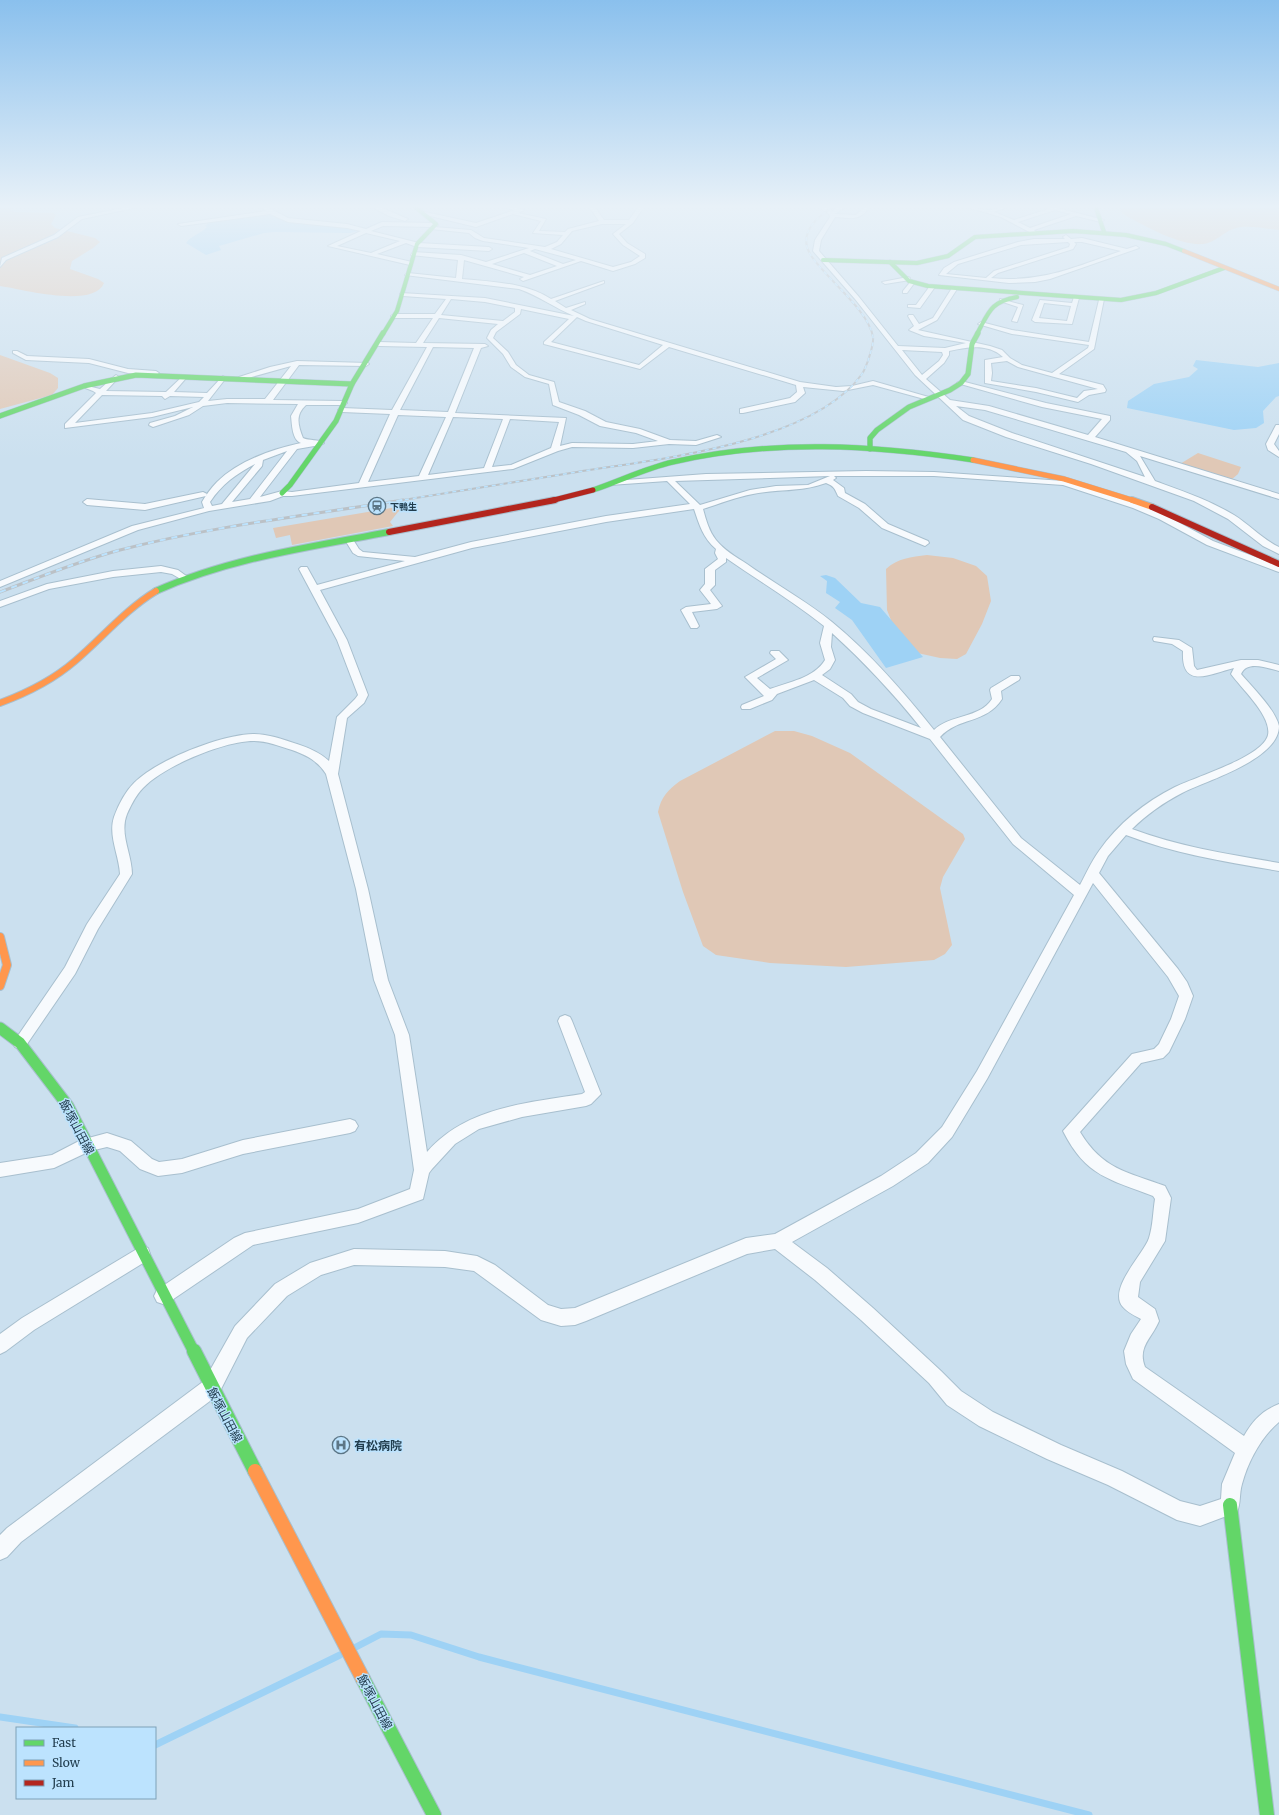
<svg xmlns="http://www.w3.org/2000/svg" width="1279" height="1815" font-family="Merriweather,'Noto Sans JP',serif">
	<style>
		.green { fill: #e0c8b6 }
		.water { fill: #9ed2f5 }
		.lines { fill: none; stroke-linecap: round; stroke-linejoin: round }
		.stream { stroke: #9ed2f5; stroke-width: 7 }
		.street-casing { stroke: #a8bfce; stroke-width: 2 }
		.fast-far4-casing { stroke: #a8bfce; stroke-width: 5 }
		.fast-far3-casing { stroke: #a8bfce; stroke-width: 6 }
		.fast-far2-casing { stroke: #a8bfce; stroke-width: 8 }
		.fast-far1-casing { stroke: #a8bfce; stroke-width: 13 }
		.fast-casing { stroke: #a8bfce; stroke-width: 16 }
		.slow-far4-casing { stroke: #a8bfce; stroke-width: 5 }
		.slow-far3-casing { stroke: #a8bfce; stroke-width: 6 }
		.slow-far2-casing { stroke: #a8bfce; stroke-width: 8 }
		.slow-far1-casing { stroke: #a8bfce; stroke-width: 10 }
		.slow-casing { stroke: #a8bfce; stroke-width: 16 }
		.jam-far1-casing { stroke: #a8bfce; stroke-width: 6 }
		.jam-casing { stroke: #a8bfce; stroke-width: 8 }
		.street { fill: #f7fafd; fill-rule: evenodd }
		.fast-far4 { stroke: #63d668; stroke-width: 4 }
		.fast-far3 { stroke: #63d668; stroke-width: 5 }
		.fast-far2 { stroke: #63d668; stroke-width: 6 }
		.fast-far1 { stroke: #63d668; stroke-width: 11 }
		.fast { stroke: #63d668; stroke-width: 14 }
		.slow-far4 { stroke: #ff974d; stroke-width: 4 }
		.slow-far3 { stroke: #ff974d; stroke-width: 5 }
		.slow-far2 { stroke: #ff974d; stroke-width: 6 }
		.slow-far1 { stroke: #ff974d; stroke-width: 8 }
		.slow { stroke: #ff974d; stroke-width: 14 }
		.jam-far1 { stroke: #b3261e; stroke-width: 5 }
		.jam { stroke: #b3261e; stroke-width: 6 }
		.rail-far1-casing { stroke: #bbc1c6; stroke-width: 2 }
		.rail-casing { stroke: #bbc1c6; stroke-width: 3 }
		.rail-far1 { stroke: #bce3fe; stroke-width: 1.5; stroke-dasharray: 4; stroke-linecap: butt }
		.rail { stroke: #bce3fe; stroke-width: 2; stroke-dasharray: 6; stroke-linecap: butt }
		.labels { text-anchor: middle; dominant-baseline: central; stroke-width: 3; stroke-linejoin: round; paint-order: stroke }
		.far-poi-label { font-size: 9px; font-weight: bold; fill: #213d4e; stroke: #bce3fe; text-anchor: start }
		.near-street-label { font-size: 12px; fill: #213d4e; stroke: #bce3fe }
		.near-poi-label { font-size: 12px; font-weight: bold; fill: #213d4e; stroke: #bce3fe; text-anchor: start }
	</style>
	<rect width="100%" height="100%" fill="#cbe0ef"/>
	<g class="green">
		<path d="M0,205h13l-2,5 4,2 38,1 3,2 -5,9 4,4 40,10 5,4 -7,6 -21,13 -2,8 28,10 6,4c-10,26 -83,6 -104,3z"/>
		<path d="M1120,205h159v25c-14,-1 -33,-6 -46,-1 -11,4 -18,14 -30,15 -22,2 -56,-17 -75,-27l-6,-4z"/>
		<polygon points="0,355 50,373 58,378 58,388 52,395 0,409"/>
		<polygon points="1198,453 1241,467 1238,474 1231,480 1180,464"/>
		<polygon points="409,505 398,512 390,522 393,526 292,545 290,535 276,538 273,528"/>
		<path d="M927,555l26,3 23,8 11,10 4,25 -9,23 -16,30 -9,5 -17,-1 -27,-6 -13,-9 -13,-33 -1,-41c12,-11 25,-12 41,-14z"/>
		<path d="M775,731h19l18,5 38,17 113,81 2,5 -22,38 -3,11 12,57 -7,9 -11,6 -88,7 -76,-4 -54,-8 -13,-9 -20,-54 -25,-80c3,-15 10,-22 22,-31z"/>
	</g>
	<g class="water">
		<path d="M268,213c26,16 62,9 91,18l-9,2 -75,-1 -11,1 -45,13 2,4 -15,5 -20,-12c5,-7 14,-9 21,-16l-2,-1 7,-6z"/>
		<polygon points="1196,360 1258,367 1279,363 1279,396 1276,397 1263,411 1264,423 1256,428 1234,430 1127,408 1128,401 1154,384 1189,377 1198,369 1193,366"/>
		<polygon points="826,575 835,578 861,603 880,607 923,657 886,668 852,620 835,608 840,602 826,593 827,581 820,576"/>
	</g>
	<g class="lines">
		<g class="stream">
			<polyline points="356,1647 381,1634 411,1635 479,1657 1089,1815"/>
			<polyline points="0,1717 75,1728"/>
			<polyline points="155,1745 340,1655"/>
		</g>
		<defs>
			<g id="street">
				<polygon points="55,205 70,205 68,207"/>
				<polygon points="138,205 148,205 82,219 58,237 6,260 0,267 2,258 54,235 78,217"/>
				<path d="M257,205h6l25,13 59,6 19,5 16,-7 53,1 3,2 -4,2 37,3 13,8 61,9 12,-5 6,-7 -30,-2 8,-12 -28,-7 -37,13 -54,-13 3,-2 51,11 39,-13 -19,-5h9l19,5 -6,3 28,6 -7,12 26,1 3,-3 31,-8 -11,-16h5l11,15h25l11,-15h5l-12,18 -14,11 8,9 18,11v4l-10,6 -22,7 -32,-10 -58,20 -3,-2 4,-2 -60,-17 -2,19c30,3 62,3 89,20l53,-18v2l-49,18 11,7 19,-6v2l-14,6 19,9 210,63 36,5 16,-1 21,-5 59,17 -4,2 -55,-15 -30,6 -40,-4 2,6 -10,9 -52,11h-3v-4l50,-11 7,-6 -1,-7 -127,-38 -29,22 -96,-25v-2l25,-23 -48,-10 -1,5 -24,18 -3,6 15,14 8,13 13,10 25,7 5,20 26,9 21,11 34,7 30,11 26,1 21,-6 4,2 -25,8 -27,-1 -36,4 -61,-1 -14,4 -45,18 -221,27h-9l-13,5 -61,10 -71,19 -138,57v-6l132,-55 72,-18 -2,-6c4,-7 9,-14 15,-20 21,-21 56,-33 84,-39 -9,-3 -9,-19 -10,-27l7,-12 -71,-1 -24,3 -14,9 -36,12 -4,-2 1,-2 25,-7 18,-9 -41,10 -87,11v-4l31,-31 -3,-2 -10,-4v-2l17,4 16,-14 3,2 -13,14 60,1 18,-17 3,2 -13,15 33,1 16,-17 3,2 -18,23 19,-2h38l26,-33 -50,14 -2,-1v-2l31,-10 27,-6 71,2 1,1 -3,2 -67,-1 -26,35 70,1 4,2 -4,2h-37c-11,10 -8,20 -3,33 6,3 16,1 21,5l-4,2 -23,4 -37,48 22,-6 10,1 67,-9 31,-69 -48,-2 -4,-2 4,-2 50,2 35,-63 -48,-1 -3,-2 3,-2 37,1 17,-25h-39l-3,-2 3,-2h41l11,-15 -43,-3 -3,-2 1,-1 84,5 89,18c-19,-8 -35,-20 -55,-27l-114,-14 3,-2 48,5 2,-18 -47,-5 2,-3 48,3 25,7 43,-14 -46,-7 -8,-3 -6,-5 -38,-4 2,-2 -50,-1 -12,5 48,12 70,4 3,2 -3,2 -72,-4 -11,-4 -29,11 35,8 -2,3 -82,-19 33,-15 -14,-3 -59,-6 -18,-8 -89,12 -3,-2 88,-13zM602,224h24l-13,10 10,11 17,11 -9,6 -18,5 -62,-18 10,-5 11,-13zM366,233l34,8 -29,12 -34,-7zM535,249l41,11 -13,4 -33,-13zM524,253l33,13 -27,9 -38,-11zM451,299l34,3 30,6v4l-12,9 -62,-6zM577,317l9,4 77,24 -24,20 -88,-23zM439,318l59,6 -7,6 -4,8 16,16 8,13 14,10 24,7 4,21 26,10 21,11 36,7 22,8 -25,3 -61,-1 -12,3 6,-28 -111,-5 26,-65 7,-2 -3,-2 -62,-1zM433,347l41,1 -26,64 -48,-2zM102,395l60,1 3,3 5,-3 34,1 -5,5 -47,11 -77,10zM398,415l48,2 -27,59 -51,6zM453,417l50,2 -19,49 -56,7zM510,419l49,3 -8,26 -40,17 -19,2zM287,451l-37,48 -18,3 30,-36 1,-6zM255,464l-33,40 -10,2 -2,-4c12,-18 26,-28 45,-38z"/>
				<polygon points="368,205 375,205 408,219 405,221 389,216"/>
				<path d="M821,205h6v2l5,4 10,-6h6l-13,9 21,1 10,-10h5c-12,17 -17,13 -36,12l-14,23 -2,11 40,46 39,49 47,2 21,-5 -42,-7 -15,-6 5,-4 -6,-10 1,-1h4l6,9 14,-6 19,-30 2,-1 3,2 -20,31 -19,10 72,16 12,4 8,8 12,7 30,8 36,-25 1,-3 -77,-11 -34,-10 3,-2 31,8 77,12 10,-42 5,-1 -10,50 -35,25 44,11 3,5 -1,2 -16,3 -11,7 -42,-10 -51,-9v-23l18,-3c-15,-14 -36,-10 -54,-6v4l-5,8 -18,16 24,21 39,6 99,29 14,-16 -60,-12 -85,-24 4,-2 85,22 64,13v4l-15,17 184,57v5l-139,-43 15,25c27,10 54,19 79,34 16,10 28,24 45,32v7l-16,-8 -35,-27 -34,-18 -103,-37 -85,-27 -43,-17 -48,-45 -60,-76 -42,-48 2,-11 15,-23 -1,-3 -7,-5zM902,350l40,2 1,3 -4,6 -17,14zM1007,361l11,6 80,22 -14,2 -7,7 -41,-10 -45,-7 1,-8 -1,-10zM956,406l29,4 141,42 11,9 8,16 -133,-44 -43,-17z"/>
				<path d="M960,205c9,0 19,5 28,5 9,0 17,-5 25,-5l-19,7 20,8 35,-11 -12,-4h9l58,15 -3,2 -25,-6 -42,14 2,2 -3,2 -32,-17zM1055,210l16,4 -41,14 -12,-6z"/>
				<path d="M1066,235l5,4 11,-1 45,11 9,-3 3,2 -89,31 -15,3 -26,1 -70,-8 5,-7 10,-6 64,-20 16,-3h31l-2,-2zM1068,242l2,2 -1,3 -75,24 -8,7 -40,-4 12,-10 63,-19zM1074,242h8l39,9c-46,16 -79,32 -130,27l7,-5 75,-24 3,-5z"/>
				<polygon points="908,277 910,278 910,280 885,284 882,282"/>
				<polygon points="912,280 915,282 907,293 903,293 903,291"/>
				<polygon points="930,286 935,287 920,308 908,307 908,305 916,305"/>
				<path d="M1074,297l5,1 -7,26 -37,-2 -3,-2 8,-20 32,3zM1044,303l27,3 -4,15 -28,-3z"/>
				<polygon points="1000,299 1023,305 1017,322 1012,321 1018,307 1000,301"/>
				<polygon points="13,351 17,351 27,356 89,359 128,369 156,371 159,373 156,375 128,373 89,363 26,360 13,353"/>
				<polygon points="1276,425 1279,425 1279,434 1274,444 1279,451 1279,457 1268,450 1266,444"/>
				<path d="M866,471l68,1 130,9 75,23 26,11 48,26 66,25v6l-3,-1 -69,-26 -48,-26 -26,-11 -70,-23 -129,-9h-100l2,2 -3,2 11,8 1,5 20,11 23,20 40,17 1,2 -4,3 -43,-18 -23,-20 -21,-12c-3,-7 -4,-10 -12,-13 -24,9 -49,6 -73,11 -17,3 -34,10 -50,15 3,11 6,22 13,31 8,10 20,17 31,24 28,20 58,36 85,58 39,32 71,69 102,108 16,-16 45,-11 58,-31l-2,-9 1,-2 20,-12h8l1,2 -1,2 -18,11 1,8c-16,25 -44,18 -62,38l81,101 59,47c6,-11 11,-23 19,-34 19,-27 46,-49 76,-64 20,-10 88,-30 93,-52 4,-19 -27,-47 -37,-61l3,-6c-24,6 -53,22 -51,-17l-11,-7 -18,-3 -1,-2 1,-2 25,3 13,8 2,18 3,4 44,-10h17l21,5v6c-12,-3 -32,-11 -38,3 11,13 34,35 38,52 0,34 -74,55 -97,67 -19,10 -35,21 -50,36 48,18 97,25 147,34v8c-52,-9 -104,-17 -153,-36l-18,21 -9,17 79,96 9,13 6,14 -8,23 -16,33 -6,6 -22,5 -61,69c22,37 47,40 85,54l6,12 -6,43 -25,41 -2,15 17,12 4,12c-7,17 -22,26 -14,46l99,69c9,-16 18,-25 35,-32v18c-18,15 -31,40 -37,62 -3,10 -1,19 -5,28l-37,14 -23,-6 -69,-35 -61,-26 -68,-33 -32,-21 -18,-22 -68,-63 -46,-40 -40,-31 -28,5 -161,67 -11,4 -14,1 -20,-6 -67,-49 -29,-4 -91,-2 -33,10 -34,21 -40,42 -29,57 -197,147 -14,15 -7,3v-25l7,-7 197,-147 31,-55 40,-42 35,-21 44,-14 91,2 32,5 18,9 53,40 13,4 14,-1 171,-70 29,-4 106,-58 35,-23 26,-26 35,-56 97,-176 -61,-51 -83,-105 -67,-26 -13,-7 -7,-8 -29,-18 -37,14 -5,6 -22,9h-8l-1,-2 1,-2 22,-9 -19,-19 31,-18 -6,-6 1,-2h8l9,9 -31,18 13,11c19,-7 44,-11 55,-29l-5,-17 4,-17c-31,-25 -65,-45 -98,-68v4l-11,8v15l-5,5 12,16 -5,3 -25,3 7,14 -2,2h-6l-10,-18 5,-3 25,-3 -11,-14 5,-6v-15l13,-10 -3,-6 1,-4c-13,-11 -17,-25 -22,-40l-88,13 -134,26 -152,42 27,50 21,55 -4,8 -17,15 -9,56 30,115 20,91 21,55 18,117c39,-45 100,-49 155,-58l3,-2 -27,-71 2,-4 5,-2 5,2 2,4 29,73 -10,10 -5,2 -64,11 -43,12 -24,15 -23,25 -3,4 -6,26 -65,24 -105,22 -84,57 -6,2 -6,-2 -3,-6 3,-6 77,-52 11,-5 113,-24 52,-20 4,-19 -19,-135 -21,-55 -18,-91 -30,-115c-8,-13 -20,-19 -34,-24 -13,-4 -25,-9 -38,-9 -30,0 -90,25 -111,47 -7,7 -12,17 -16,26 -8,20 5,40 5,60l-34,55 -23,45 -50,73 -5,2 -5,-2 -2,-4 52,-76 22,-43 33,-50c-1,-19 -12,-38 -6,-57 4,-11 11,-25 20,-34 23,-23 86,-48 119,-49 15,0 29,5 44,10 12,4 22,8 32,17l8,-44 18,-18 3,-4 -21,-55 -38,-71 2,-2h6l10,18 88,-24 -47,-5 -5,-3 -8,-13 4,-3 3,1 7,11 4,3 52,5 56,-15 135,-26 84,-12 -23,-23 -57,4 -1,-2 4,-2 93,-7zM830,476l-22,9 -32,1 -26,4 -50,15 -25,-24zM832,633c33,30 61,60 89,95l-50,-19 -13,-7 -7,-8 -29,-19 8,-6 5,-9 -4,-13zM1093,883l75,94 11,19 -8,23 -12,25 -5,5 -22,5 -69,77c23,46 47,48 90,65l2,3c-2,12 -2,27 -6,39 -5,16 -42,51 -26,69 4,5 12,9 18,12l-10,15 -7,17 2,13 7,15 102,74 -13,31 -1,15 -21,7 -20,-5 -58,-30 -61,-26 -68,-33 -32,-21 -20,-20 -68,-63 -46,-40 -35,-26 101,-56 35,-23 24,-26 35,-58z"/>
				<polygon points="203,492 207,494 206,496 145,510 87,505 83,502 87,499 145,504"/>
				<polygon points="161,566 178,570 189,578 184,581 172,574 161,572 113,577 49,589 0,607 0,601 47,584 113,571"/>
				<polygon points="350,1119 355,1121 358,1126 355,1131 350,1133 243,1154 182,1173 158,1176 140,1169 120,1151 107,1147 90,1151 54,1168 0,1177 0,1163 52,1155 81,1140 107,1133 131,1141 152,1159 159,1162 182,1159 243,1140"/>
				<polygon points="142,1246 148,1248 150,1254 148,1260 34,1330 6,1351 0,1354 0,1334 22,1318"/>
			</g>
			<g id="fast-far4">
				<polyline points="1095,205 1104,232"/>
				<polyline points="823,260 917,263 948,256 975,237 1073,231 1126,235 1166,244 1184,251"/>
				<polyline points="890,262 909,281 928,286 1121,300 1156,293 1224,268"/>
				<polyline points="383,334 397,311 417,244 436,224 413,205"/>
				<path d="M977,334c12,-22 13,-32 40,-37"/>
			</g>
			<g id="fast-far3">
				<polyline points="0,416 84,386 136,375 352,384"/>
				<polyline points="870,449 870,438 877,430 909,407 950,390 961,383 968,374 972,344 978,333"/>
				<path d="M593,490c27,-9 53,-22 80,-28 99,-23 201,-17 300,-2"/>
				<polyline points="282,493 290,485 336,421 352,384 383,333"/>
			</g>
			<path id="fast-far2" d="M156,591c74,-33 154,-44 233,-59"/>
			<polyline id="fast-far1" points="0,1028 20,1043 68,1106 194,1352"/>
			<g id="fast">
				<polyline points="194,1351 255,1471"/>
				<polyline points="1230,1505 1267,1815"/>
				<polyline points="363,1679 434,1815"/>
			</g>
			<polyline id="slow-far4" points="1184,251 1279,289"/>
			<polyline id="slow-far3" points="973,460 1064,479 1135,501"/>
			<g id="slow-far2">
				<polyline points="1132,500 1152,507"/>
				<path d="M0,703c27,-10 53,-23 75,-42 27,-23 50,-51 81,-70"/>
			</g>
			<polyline id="slow-far1" points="0,937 7,965 0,986"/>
			<polyline id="slow" points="255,1471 363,1679"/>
			<polyline id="jam-far1" points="550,501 593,490"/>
			<g id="jam">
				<polyline points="1152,507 1279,564"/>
				<polyline points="389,532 555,500"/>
			</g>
		</defs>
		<use href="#street" class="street-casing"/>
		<use href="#fast-far4" class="fast-far4-casing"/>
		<use href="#fast-far3" class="fast-far3-casing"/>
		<use href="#fast-far2" class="fast-far2-casing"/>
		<use href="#fast-far1" class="fast-far1-casing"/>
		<use href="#fast" class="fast-casing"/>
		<use href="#slow-far4" class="slow-far4-casing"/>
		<use href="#slow-far3" class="slow-far3-casing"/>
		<use href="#slow-far2" class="slow-far2-casing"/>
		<use href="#slow-far1" class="slow-far1-casing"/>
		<use href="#slow" class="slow-casing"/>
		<use href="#jam-far1" class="jam-far1-casing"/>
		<use href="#jam" class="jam-casing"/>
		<use href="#street" class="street"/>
		<use href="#fast-far4" class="fast-far4"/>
		<use href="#fast-far3" class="fast-far3"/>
		<use href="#fast-far2" class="fast-far2"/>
		<use href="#fast-far1" class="fast-far1"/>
		<use href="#fast" class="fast"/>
		<use href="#slow-far4" class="slow-far4"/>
		<use href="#slow-far3" class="slow-far3"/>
		<use href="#slow-far2" class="slow-far2"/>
		<use href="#slow-far1" class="slow-far1"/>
		<use href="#slow" class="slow"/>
		<use href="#jam-far1" class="jam-far1"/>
		<use href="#jam" class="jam"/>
		<defs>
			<path id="rail-far1" d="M397,501c60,-10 120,-19 180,-29 80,-13 235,-28 285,-98 3,-4 4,-9 6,-13 2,-8 6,-16 5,-24 -4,-27 -49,-60 -63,-83 -13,-22 10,-40 27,-49"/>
			<path id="rail" d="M0,592c40,-15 79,-31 120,-42 93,-24 189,-35 283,-50"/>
		</defs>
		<use href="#rail-far1" class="rail-far1-casing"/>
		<use href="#rail" class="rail-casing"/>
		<use href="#rail-far1" class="rail-far1"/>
		<use href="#rail" class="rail"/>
	</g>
	<linearGradient id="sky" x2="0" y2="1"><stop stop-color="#8ac0ed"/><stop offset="0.45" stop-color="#e8f1f8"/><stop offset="1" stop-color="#e8f1f8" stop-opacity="0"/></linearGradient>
	<rect width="1279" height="459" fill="url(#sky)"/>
	<defs>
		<symbol id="station-ring" viewBox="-11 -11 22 22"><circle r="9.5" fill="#bce3fe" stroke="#5c7686" stroke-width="1.5"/><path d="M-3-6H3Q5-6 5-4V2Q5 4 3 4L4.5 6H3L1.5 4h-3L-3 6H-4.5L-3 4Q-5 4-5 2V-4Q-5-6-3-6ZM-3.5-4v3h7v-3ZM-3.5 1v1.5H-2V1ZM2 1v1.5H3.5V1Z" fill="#5c7686"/></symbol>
		<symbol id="hospital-ring" viewBox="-11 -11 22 22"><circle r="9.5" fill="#bce3fe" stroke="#5c7686" stroke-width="1.5"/><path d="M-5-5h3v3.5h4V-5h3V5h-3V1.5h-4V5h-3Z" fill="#5c7686"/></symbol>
	</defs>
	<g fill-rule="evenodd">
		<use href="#station-ring" x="367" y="496" width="20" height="20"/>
		<use href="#hospital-ring" x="331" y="1435" width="20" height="20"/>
	</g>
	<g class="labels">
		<g class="far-poi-label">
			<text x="390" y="506">下鴨生</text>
		</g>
		<g class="near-street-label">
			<text transform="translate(77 1127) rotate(62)">飯塚山田線</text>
			<text transform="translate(225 1415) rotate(62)">飯塚山田線</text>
			<text transform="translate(375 1702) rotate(62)">飯塚山田線</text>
		</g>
		<g class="near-poi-label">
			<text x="354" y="1445">有松病院</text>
		</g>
	</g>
	<rect x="16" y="1727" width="140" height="72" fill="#bce3fe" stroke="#7ea1b8"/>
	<rect x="24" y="1740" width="20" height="6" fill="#63d668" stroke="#7ea1b8"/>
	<text x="52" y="1747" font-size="12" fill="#213d4e">Fast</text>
	<rect x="24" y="1760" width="20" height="6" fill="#ff974d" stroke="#7ea1b8"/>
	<text x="52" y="1767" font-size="12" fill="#213d4e">Slow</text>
	<rect x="24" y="1780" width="20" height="6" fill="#b3261e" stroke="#7ea1b8"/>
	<text x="52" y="1787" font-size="12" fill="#213d4e">Jam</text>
</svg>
